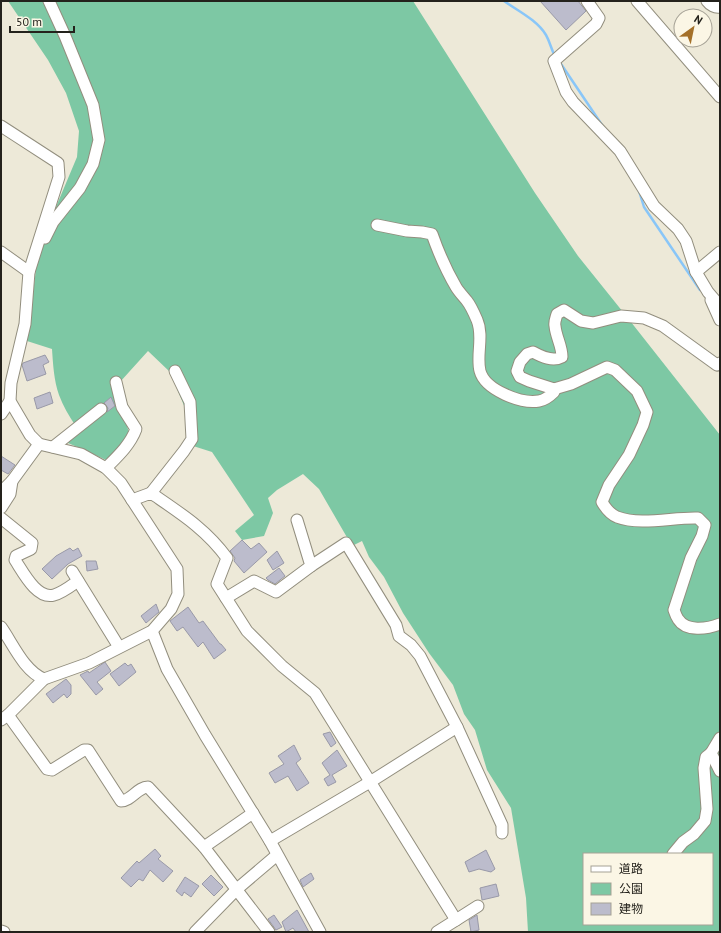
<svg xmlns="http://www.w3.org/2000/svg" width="721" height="933" font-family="'PT Sans','Noto Sans JP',sans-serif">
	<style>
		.green { fill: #7dc8a4; fill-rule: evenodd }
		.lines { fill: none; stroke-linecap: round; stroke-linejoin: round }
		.stream { stroke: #89c6f8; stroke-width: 2.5 }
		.building { fill: #bcbccc; stroke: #9999a8 }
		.minor-casing { stroke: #928e7e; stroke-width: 13 }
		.minor { stroke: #fff; stroke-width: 11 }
	</style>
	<rect width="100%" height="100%" fill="#ede9d8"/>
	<path class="green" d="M8,1h405l122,192 43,63 49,61 93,118v497h-192l-2,-34 -15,-90 -24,-38 -12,-40 -11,-16 -11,-29 -24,-32 -26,-40 -19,-36 -15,-20 -7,-16 -10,5 -33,-57 -16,-15 -26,16 -9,8 5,15 -9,23 -22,4 -7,-9 19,-16 -42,-63 -22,-7 -5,-37 -15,-36 -22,-21 -28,31 6,40 3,11 -7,16 -16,11 -17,-8 -21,-9 7,-18c-6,-9 -12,-19 -16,-30 -5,-14 -6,-31 -7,-46l-25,-8 10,-80 16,-47 24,-57 2,-26 -13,-38 -18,-33zM584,854h128v70h-128z"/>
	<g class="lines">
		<g class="stream">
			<path d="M504,1c14,10 33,19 42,34 4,7 5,14 9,21"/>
			<polyline points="559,61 602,125"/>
			<polyline points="639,191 644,207 700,290"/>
		</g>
	</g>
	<g class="building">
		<polygon points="540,1 578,1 586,11 566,30"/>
		<polygon points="45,355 49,362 43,365 46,374 27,381 22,365 23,363"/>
		<polygon points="50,392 53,403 37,409 34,398"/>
		<polygon points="111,397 115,406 107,412 108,408 104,403"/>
		<polygon points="1,456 15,465 8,474 1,470"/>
		<polygon points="242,540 251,549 259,543 267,552 244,573 234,561 235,558 230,551"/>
		<polygon points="70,548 73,551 78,548 82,556 68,564 52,579 42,569 56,556"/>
		<polygon points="277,551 284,563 273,570 267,560"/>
		<polygon points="86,561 96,561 98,569 87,571"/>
		<polygon points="279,568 285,576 275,584 268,580 266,578"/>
		<polygon points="156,604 159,612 146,623 141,616"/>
		<polygon points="188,607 199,623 203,621 220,644 221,644 226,650 214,659 203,642 198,647 183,627 177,631 170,621"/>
		<polygon points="105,662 111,671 97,682 103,689 96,695 80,675 88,671 89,673"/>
		<polygon points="125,663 128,666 131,664 136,672 119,686 110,674"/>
		<polygon points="66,679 71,685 71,694 67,698 64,694 53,703 46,694"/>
		<polygon points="330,732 336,743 331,747 323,734"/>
		<polygon points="294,745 301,759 296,763 309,783 297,791 288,776 275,783 269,773 284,764 278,756"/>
		<polygon points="337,750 347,766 332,775 336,782 328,786 324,779 330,775 322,763"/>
		<polygon points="155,849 161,856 158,859 173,871 163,882 150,870 143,881 139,879 131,887 121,878 137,861 139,863"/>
		<polygon points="486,850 495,869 491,872 479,869 469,872 465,862"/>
		<polygon points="311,873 314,879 303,887 300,880"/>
		<polygon points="211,875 223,887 214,896 202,884"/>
		<polygon points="185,877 199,886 191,897 184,892 182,896 176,891"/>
		<polygon points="496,884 499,896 482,900 480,888"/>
		<polygon points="297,910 309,932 296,932 293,928 286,932 282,922"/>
		<polygon points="274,915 282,927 276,930 268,919"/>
		<polygon points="477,915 479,930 471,932 469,920"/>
	</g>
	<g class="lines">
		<defs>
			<g id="minor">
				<polyline points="587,1 599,18 596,24 554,61 566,92 573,102 620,151 654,206 678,229 686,241 696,272"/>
				<polyline points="637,1 720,97"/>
				<path d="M707,1c3,4 8,7 13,6"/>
				<polyline points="1,126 58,163 59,177 29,272 25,324 11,383 10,401 30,435 39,444 81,454 106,468 121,483 177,569 178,594 171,609 152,631 89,663 44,679 8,715 1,720"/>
				<path d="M377,225l30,6 15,1 10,2c6,17 14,36 24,53 3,5 7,9 11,14 4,5 7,12 10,19 7,16 -1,35 3,51 5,19 41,33 59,30 6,-1 11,-5 15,-9v-3l-25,-8 -9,-4 -3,-6 3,-9 7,-8 6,-2c9,5 20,10 29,5 0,-11 -6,-20 -7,-31 -1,-4 1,-8 2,-12l7,-4 17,11 12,2 28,-7 23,2 19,8 54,39 3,-2"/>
				<polyline points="45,238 53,222 80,188 93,164 99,140 93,105 65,36 49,1"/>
				<polyline points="1,252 29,272"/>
				<polyline points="720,252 696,272 708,292 720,306"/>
				<polyline points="711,300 720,320"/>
				<path d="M554,389l17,-5 36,-17 8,3 22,21 10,21 -4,13 -14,30 -20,30 -7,17c4,7 8,12 15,15 24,9 56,0 81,1l7,7 -3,11 -11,22 -17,52c1,3 2,6 4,9 8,13 29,10 42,5"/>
				<polyline points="1,414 10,401"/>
				<polyline points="53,447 101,409"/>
				<path d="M106,468c12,-12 24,-23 30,-39l-14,-22 -6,-25"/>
				<polyline points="1,492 12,481 39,444"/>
				<polyline points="151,493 184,451 192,439 190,402 175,371"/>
				<path d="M132,500l19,-7c29,20 55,36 76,65l-10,26 30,47 35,35 33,27 141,227 -19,12"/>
				<polyline points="1,508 10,494 12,481"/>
				<path d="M1,518l31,25 -1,6 -15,7 -1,4c8,12 22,40 39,35 8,-2 17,-9 24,-14"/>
				<polyline points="311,566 346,543 396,625 399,636 411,645 420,656 457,727 502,825 502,833"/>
				<polyline points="72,571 119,647"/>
				<polyline points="226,598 254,581 276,592 311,566 297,520"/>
				<path d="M1,627c12,17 23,44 43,52"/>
				<polyline points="152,631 167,669 205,735 270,841 320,932"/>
				<path d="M8,715l39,54 5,1 32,-20h4l33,51c10,0 17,-14 27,-14l56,60 65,85"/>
				<polyline points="720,738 711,753 720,771"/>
				<polyline points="270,841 370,782 457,727"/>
				<polyline points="204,847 253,813"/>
				<polyline points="673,854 683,842 694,834 705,821 707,809 704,768 706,757 711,753"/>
				<polyline points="456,920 478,906"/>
				<polyline points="1,931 4,932"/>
				<polyline points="195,932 237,889 277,855"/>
			</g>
		</defs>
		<use href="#minor" class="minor-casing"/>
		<use href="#minor" class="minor"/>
	</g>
	<rect width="721" height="933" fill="none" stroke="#24221c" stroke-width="4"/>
	<rect x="583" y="853" width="130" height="72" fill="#fbf6e5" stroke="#a5a195"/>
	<rect x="591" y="866" width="20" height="6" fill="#ffffff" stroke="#a5a195"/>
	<text x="619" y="873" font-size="12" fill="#24221c">道路</text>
	<rect x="591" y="883" width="20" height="12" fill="#7dc8a4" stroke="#a5a195"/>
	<text x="619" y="893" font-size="12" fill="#24221c">公園</text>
	<rect x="591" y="903" width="20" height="12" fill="#bcbccc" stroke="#a5a195"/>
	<text x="619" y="913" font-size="12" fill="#24221c">建物</text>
	<g transform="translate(693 28) rotate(33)"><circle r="19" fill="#fbf6e5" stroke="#a5a195"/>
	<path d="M0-3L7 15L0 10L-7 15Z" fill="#a47028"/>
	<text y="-6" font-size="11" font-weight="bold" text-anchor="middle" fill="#24221c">N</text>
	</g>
	<path d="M10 26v6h64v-6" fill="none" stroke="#24221c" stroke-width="2"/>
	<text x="16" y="26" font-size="12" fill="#24221c" stroke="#fbf6e5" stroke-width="3" paint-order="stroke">50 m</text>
</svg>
